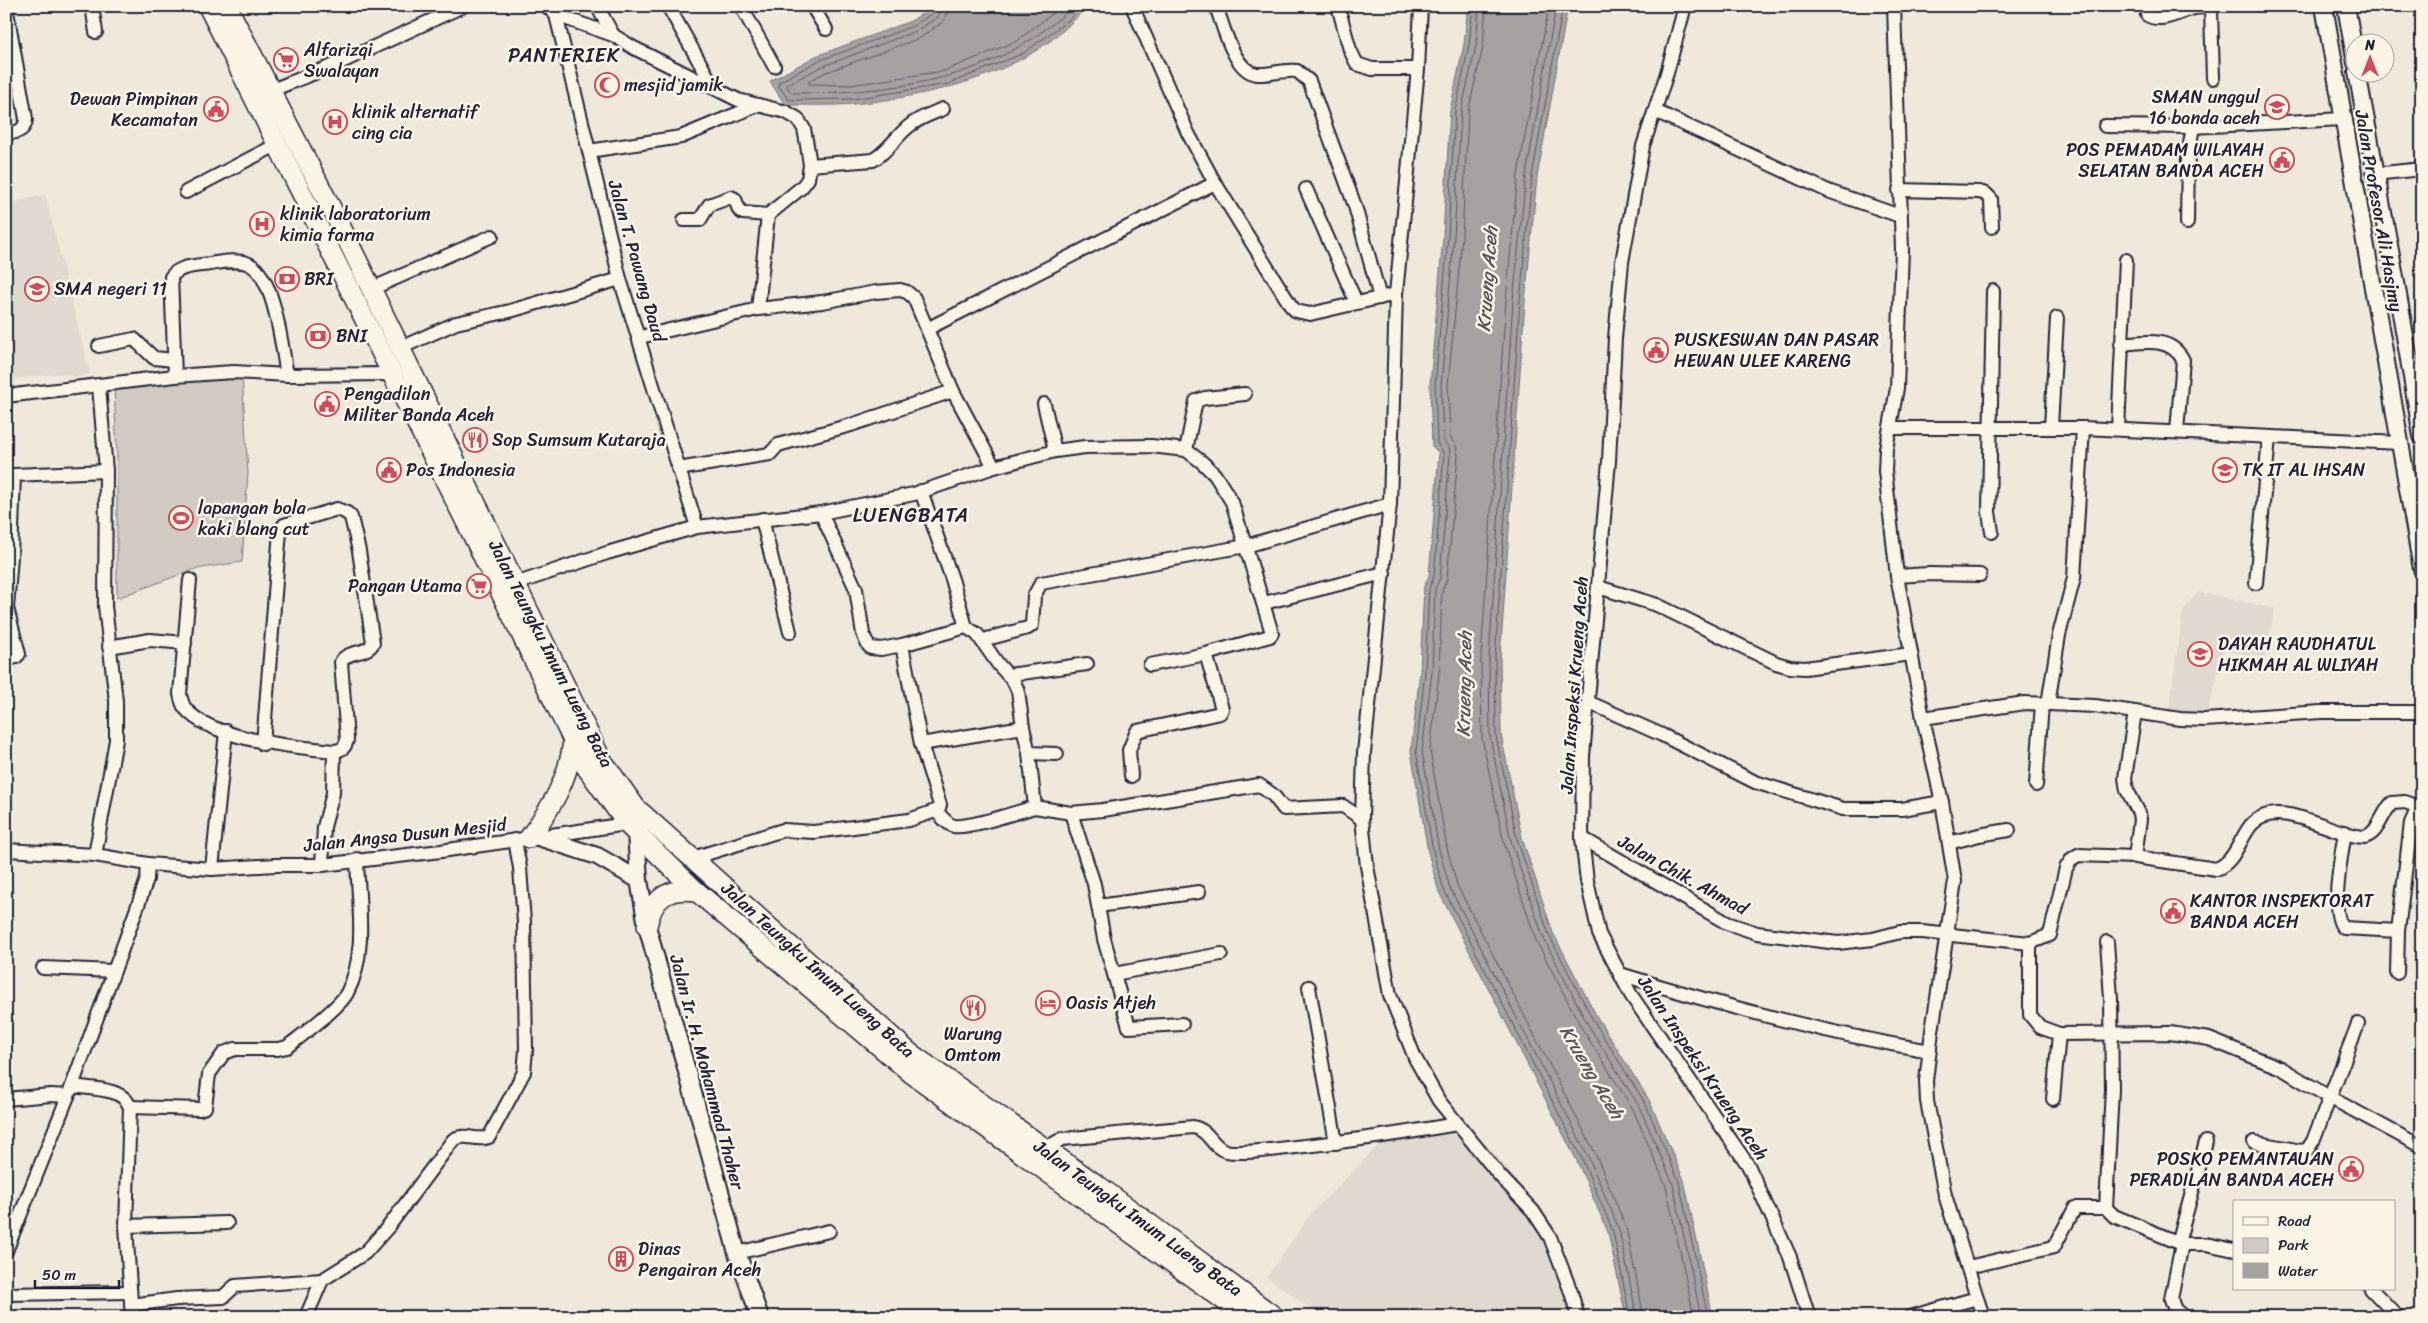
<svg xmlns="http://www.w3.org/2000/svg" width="2428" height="1323" font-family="Sriracha,sans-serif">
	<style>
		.built { fill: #e0d9cf }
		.green { fill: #d1cbc3; stroke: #7a767f }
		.water { fill: #a6a2a2; stroke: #716f79 }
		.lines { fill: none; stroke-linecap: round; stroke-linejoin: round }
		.shore { stroke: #575564; stroke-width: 1 }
		.minor-casing { stroke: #22223b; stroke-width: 16 }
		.major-casing { stroke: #22223b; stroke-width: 20 }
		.highway-casing { stroke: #22223b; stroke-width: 22 }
		.minor { stroke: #fcf5e5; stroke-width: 12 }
		.major { stroke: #fcf5e5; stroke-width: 16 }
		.highway { stroke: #fcf5e5; stroke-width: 19 }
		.labels { text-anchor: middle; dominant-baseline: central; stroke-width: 5; stroke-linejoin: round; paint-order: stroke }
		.poi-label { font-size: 18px; fill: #22223b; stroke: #fcf5e5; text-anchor: start }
		.street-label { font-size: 18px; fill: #22223b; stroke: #fcf5e5 }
		.water-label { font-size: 19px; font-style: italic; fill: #575564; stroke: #fcf5e5 }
		.quarter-label { font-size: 20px; letter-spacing: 1px; fill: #22223b; stroke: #fcf5e5 }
	</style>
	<rect width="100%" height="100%" fill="#efe8db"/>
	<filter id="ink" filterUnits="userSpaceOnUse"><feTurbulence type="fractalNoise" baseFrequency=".02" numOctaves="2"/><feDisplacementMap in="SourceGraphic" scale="10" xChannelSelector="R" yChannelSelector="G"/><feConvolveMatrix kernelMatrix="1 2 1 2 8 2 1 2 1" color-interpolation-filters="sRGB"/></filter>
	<g filter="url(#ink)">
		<g class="built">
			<polygon points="45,195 90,374 73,378 68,374 54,374 6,380 6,204"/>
			<polygon points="2198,592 2275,609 2265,657 2224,651 2206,717 2168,715 2183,611"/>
			<polygon points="1461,1117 1507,1168 1554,1234 1585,1317 1323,1317 1267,1277 1312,1212 1398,1126"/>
		</g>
		<polygon class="green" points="242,375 248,473 242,562 195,569 117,598 117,457 114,385"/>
		<g class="water">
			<path d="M934,6h152c-51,67 -153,90 -233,98 -22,2 -46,1 -68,1l-15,-24 46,-25 95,-35z"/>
			<polygon points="1468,6 1568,6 1537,177 1525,301 1500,658 1501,735 1522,838 1553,933 1597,1017 1649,1100 1684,1180 1713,1317 1626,1317 1608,1232 1577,1161 1439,892 1428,852 1411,751 1420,672 1424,586 1429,576 1439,453 1432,446 1430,385 1443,237 1450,110 1464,44"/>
		</g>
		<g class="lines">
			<g class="shore">
				<polyline points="936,6 934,12 913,26 818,61 779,82 778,85 789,100 853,99 948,84 1024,53 1070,19 1080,6"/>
				<path d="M942,6l-4,11 -22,14 -95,36 -33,17 -1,3 5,6c86,0 180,-9 251,-62 10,-8 21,-14 29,-25"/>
				<polyline points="949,6 944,21 920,38 824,73 809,81 809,84 851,85 944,71 1017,41 1062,6"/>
				<polyline points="1473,6 1469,45 1455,111 1448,237 1435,385 1437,443 1444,454 1434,577 1429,588 1425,672 1416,751 1433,851 1444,890 1582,1159 1613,1231 1630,1317"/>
				<polyline points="1479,6 1476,46 1461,112 1454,238 1441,385 1443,440 1449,447 1450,454 1440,578 1435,589 1432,672 1422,751 1439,850 1450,888 1588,1156 1619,1229 1637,1317"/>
				<polyline points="1486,6 1483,47 1468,112 1462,238 1448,385 1450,437 1456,446 1458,455 1447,579 1442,591 1439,673 1430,751 1447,848 1457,885 1595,1153 1626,1227 1644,1317"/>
				<polyline points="1549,6 1518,174 1506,300 1481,657 1482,738 1504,843 1536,940 1581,1027 1633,1109 1666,1186 1694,1317"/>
				<polyline points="1556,6 1526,175 1513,300 1489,658 1490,737 1511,841 1543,937 1587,1023 1639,1106 1673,1184 1701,1317"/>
				<polyline points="1563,6 1532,176 1520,301 1495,658 1496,736 1517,839 1549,935 1593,1020 1645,1103 1679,1182 1708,1317"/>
			</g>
			<defs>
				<g id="minor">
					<polyline points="92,6 96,32"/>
					<polyline points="547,6 556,15 620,279 697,527"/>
					<polyline points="597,6 613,35"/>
					<polyline points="668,6 713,86"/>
					<polyline points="741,6 774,66"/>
					<polyline points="812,6 826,29"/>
					<polyline points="1132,6 1188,133 1215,183 1291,306 1296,311 1310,314 1396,294"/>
					<path d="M1216,6c7,19 18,66 41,68 14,1 26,-5 40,-3l12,10 46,125 25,92"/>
					<polyline points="1338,6 1350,50 1357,64 1372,69 1418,69"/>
					<polyline points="1421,6 1418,69 1396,294 1390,504 1364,753 1362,819 1367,866 1390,995 1415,1058 1439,1101 1500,1176 1533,1211 1550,1237 1571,1292 1578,1317"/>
					<polyline points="1685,6 1667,73 1643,146 1622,262 1615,338 1609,461 1583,756 1582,838 1587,881 1599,934 1631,995 1748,1165 1790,1257 1809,1317"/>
					<polyline points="1894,6 1902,250 1897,388 1886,449 1885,471 1897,576 1923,718 1942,802 1955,881 1932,1031 1926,1081 1927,1101 1945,1195 1983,1317"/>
					<path d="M2147,6v9c20,12 45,-15 64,-6l2,69"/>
					<polyline points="556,15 613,35 634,48 738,100 786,112 798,119 804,129 807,145 810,165 808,179 802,187 768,215 758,309"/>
					<polyline points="272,90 337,64 463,6"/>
					<polyline points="1655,111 1828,191 1900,216"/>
					<polyline points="2105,126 2193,127"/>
					<path d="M6,133c11,0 19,-2 20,-14l-20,-113"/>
					<polyline points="589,151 681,137 758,105"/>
					<path d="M810,165l63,-5c14,-8 22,-22 35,-33 10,-9 23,-13 35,-18"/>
					<polyline points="2374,174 2422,169"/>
					<polyline points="1306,189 1356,302"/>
					<polyline points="1899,190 1979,192 1986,194 1991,199 1992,227"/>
					<polyline points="186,192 278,144"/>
					<polyline points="684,220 700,220 709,205 731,197 735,199 739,210 743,213 768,215"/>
					<polyline points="2187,223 2188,155 2193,127 2343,119"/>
					<polyline points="371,289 492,236"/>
					<polyline points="927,329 1215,183"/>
					<polyline points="640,337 758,309 822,302 876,292 900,290 907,292 914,298 953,391 994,467"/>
					<path d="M2121,344c23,-2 50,-8 62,16l-6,71"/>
					<polyline points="99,346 134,339 154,358 174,360"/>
					<polyline points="400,348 456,323 510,311 620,279"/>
					<path d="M175,376l-4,-99c9,-12 26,-11 39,-13 12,-2 28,-5 39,0 26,12 33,85 38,111"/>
					<polyline points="6,396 175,376 233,372 287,375 392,374"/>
					<polyline points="1044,404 1055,451"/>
					<polyline points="2051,427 2057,318"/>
					<polyline points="1890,428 2083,428 2399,443"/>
					<polyline points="2118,429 2126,260"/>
					<polyline points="1186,450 1196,401 1205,398 1245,394"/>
					<polyline points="678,469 770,454 778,445 851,425 953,391"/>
					<polyline points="921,491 952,579 966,627"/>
					<polyline points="821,513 856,589 863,634 868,645 871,648 881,649 902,645"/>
					<polyline points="762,519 790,632"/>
					<polyline points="1992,532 1989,512 1993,291"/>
					<polyline points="1897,576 1929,574 1980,575"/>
					<path d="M190,580l-10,114c1,5 2,10 5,14 25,32 111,39 149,43 8,-1 11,-3 13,-11l-6,-78c7,-13 25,-6 32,-19l-14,-92 -8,-34 -4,-4 -10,-4 -53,16 -4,6 -17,213"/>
					<polyline points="2256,583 2269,437"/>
					<polyline points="515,584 607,553 697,527 821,513 914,494 994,467 1055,451 1085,447 1151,446 1186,450 1203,463 1215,475 1232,502 1272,633 1270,636 1206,654 1150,665"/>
					<polyline points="1598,587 1657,605 1776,663 1790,667 1805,668 1911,654"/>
					<polyline points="1264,603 1384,573"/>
					<polyline points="983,640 1028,628 1032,625 1034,596 1041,583 1246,546 1390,504"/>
					<polyline points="109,647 150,640 185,643"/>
					<polyline points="6,660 16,657 19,654 7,608 11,556 14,475 106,471"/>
					<polyline points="1008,675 1087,664"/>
					<polyline points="1588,702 1662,735 1755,782 1843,809 1902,809 1942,802"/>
					<polyline points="2048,704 2059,635 2074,578 2083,428"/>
					<polyline points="1923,718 2025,703 2095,706 2180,719 2205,720 2321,712 2422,712"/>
					<polyline points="1023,727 1029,753 1057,754"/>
					<polyline points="1029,753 1035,807 1071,813 1103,810 1259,785 1273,795 1284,809 1343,806 1362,819"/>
					<polyline points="1131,776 1129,750 1137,731 1220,713 1222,709 1206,654"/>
					<polyline points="2036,785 2042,704"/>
					<path d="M936,811c5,5 12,14 18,15 18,2 62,-14 81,-19"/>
					<polyline points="1071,813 1094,884 1104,939 1129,1027 1182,1024"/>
					<path d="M2345,832c-3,20 -16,84 -1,96l54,3"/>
					<polyline points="1582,838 1727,923 1757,933 1838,943 1873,939 1900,932 1922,932 2030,943 2030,1015 2040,1027 2059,1034 2170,1033 2209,1039 2281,1068 2329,1097 2422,1147"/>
					<polyline points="1949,843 1979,835 2009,830"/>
					<polyline points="6,850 95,855 148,864 212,869 275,865 322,865 441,851 627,824"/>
					<polyline points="95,855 116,740 116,701 105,606 106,471 99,386"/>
					<polyline points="2135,857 2140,820 2139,813 2127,790 2125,778 2135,712"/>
					<polyline points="693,858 783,830 814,832 909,820 938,810 940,805 921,744 902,645 966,627 977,634 998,664 1014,682 1018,691 1023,727 921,744"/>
					<polyline points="322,865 324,827 333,793 334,751"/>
					<polyline points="212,869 226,731"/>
					<polyline points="1098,906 1199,892"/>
					<polyline points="2107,942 2111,998 2112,1089 2106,1208 2114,1216 2182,1244 2171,1299 2175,1310 2185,1317"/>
					<path d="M2030,943l20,-8 16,-67 6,-9 6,-4 57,2 81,12c19,-7 23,-29 35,-44 28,-30 81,11 114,12 13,-3 17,-24 27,-34l13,-1 17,6"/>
					<polyline points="43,968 114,971"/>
					<polyline points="2397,973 2398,931 2411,823 2415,814 2422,811"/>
					<polyline points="1114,974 1221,954"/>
					<path d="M1620,974c102,32 205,59 310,77"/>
					<polyline points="1309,987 1336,1143"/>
					<path d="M72,1086c18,3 51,1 58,21l-4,119 6,91"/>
					<polyline points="6,1099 51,1095 68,1096"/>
					<polyline points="2053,1099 2059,1034"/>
					<path d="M130,1107l70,2 5,-2 4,-33 15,-21 11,-4h43l9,-2c15,-12 52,-39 60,-54 21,-39 11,-92 10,-134"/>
					<polyline points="2254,1142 2301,1151 2307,1150 2313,1141 2358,1024"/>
					<path d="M1044,1149l18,-10 131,-12c18,4 18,20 33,24 14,3 46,-1 61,-3 57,-6 114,-14 170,-24"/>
					<polyline points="126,1226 227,1223"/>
					<polyline points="2178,1243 2206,1142"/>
					<polyline points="2182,1244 2206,1244 2234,1250"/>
					<polyline points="6,1251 72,1086 137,908 147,879 148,864"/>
					<polyline points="737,1253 829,1231"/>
					<polyline points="1968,1267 2054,1247 2075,1208 2106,1208"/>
					<polyline points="2371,1289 2398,1317"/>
					<polyline points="6,1294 130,1292"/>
					<polyline points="131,1305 177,1299 223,1297 235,1286 322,1280"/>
					<path d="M306,1317l16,-37 43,-27 24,-27 64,-86c13,-8 23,2 36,-3l35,-65 2,-22 -2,-128 -4,-54 -5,-28"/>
					<polyline points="1910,1317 1977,1298"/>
				</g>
				<g id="major">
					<polyline points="2324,6 2422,569"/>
					<polyline points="2346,6 2356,63"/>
					<polyline points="2357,72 2396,283 2422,436"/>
					<polyline points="636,832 639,880 647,926 737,1253 760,1317"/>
					<polyline points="538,837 597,856 639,880"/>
				</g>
				<g id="highway">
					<polyline points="208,6 476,542 586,767 627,824 696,891 911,1073 1247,1317"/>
					<polyline points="227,6 341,227 601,759 636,808 910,1053 1100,1187 1275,1317"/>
					<path d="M529,838c22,-30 40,-59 44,-97"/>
					<path d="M647,926c6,-29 21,-39 49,-35"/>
				</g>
			</defs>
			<use href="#minor" class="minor-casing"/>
			<use href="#major" class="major-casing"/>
			<use href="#highway" class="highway-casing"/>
			<use href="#minor" class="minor"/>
			<use href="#major" class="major"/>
			<use href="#highway" class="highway"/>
		</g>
	</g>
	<defs>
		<symbol id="supermarket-ring" viewBox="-11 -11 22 22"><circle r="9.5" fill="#fcf5e5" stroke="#d1495b" stroke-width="1.5"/><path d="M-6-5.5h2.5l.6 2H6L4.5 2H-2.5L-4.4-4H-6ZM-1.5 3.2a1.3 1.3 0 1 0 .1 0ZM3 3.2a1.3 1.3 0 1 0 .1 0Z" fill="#d1495b"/></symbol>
		<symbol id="mosque-ring" viewBox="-11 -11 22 22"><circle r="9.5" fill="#fcf5e5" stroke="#d1495b" stroke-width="1.5"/><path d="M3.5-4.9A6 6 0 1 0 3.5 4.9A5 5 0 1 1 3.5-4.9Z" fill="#d1495b"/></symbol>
		<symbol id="school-ring" viewBox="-11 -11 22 22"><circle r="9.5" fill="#fcf5e5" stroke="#d1495b" stroke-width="1.5"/><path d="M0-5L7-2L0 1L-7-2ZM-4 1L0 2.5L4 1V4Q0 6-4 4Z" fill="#d1495b"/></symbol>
		<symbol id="civic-ring" viewBox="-11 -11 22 22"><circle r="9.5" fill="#fcf5e5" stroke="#d1495b" stroke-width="1.5"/><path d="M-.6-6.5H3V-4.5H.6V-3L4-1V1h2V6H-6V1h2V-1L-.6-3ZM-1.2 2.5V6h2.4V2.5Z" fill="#d1495b"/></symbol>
		<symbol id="hospital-ring" viewBox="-11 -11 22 22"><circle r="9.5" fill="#fcf5e5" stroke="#d1495b" stroke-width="1.5"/><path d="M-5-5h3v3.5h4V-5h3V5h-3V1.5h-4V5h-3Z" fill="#d1495b"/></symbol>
		<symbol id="bank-ring" viewBox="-11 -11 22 22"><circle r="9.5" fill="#fcf5e5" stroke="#d1495b" stroke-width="1.5"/><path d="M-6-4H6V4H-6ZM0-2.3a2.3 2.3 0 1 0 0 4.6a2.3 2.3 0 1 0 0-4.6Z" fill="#d1495b"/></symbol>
		<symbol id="restaurant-ring" viewBox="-11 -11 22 22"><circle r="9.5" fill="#fcf5e5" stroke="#d1495b" stroke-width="1.5"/><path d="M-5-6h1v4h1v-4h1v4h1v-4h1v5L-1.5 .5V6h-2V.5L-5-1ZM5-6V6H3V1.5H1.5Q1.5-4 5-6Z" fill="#d1495b"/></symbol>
		<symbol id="stadium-ring" viewBox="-11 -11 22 22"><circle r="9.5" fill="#fcf5e5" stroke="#d1495b" stroke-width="1.5"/><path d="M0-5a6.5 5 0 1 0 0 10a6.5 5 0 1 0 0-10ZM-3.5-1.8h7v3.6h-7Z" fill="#d1495b"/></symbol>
		<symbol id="hotel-ring" viewBox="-11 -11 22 22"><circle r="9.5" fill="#fcf5e5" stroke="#d1495b" stroke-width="1.5"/><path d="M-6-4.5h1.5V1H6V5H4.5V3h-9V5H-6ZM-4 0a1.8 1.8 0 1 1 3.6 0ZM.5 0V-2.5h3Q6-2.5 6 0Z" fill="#d1495b"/></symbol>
		<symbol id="building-ring" viewBox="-11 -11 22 22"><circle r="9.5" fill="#fcf5e5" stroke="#d1495b" stroke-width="1.5"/><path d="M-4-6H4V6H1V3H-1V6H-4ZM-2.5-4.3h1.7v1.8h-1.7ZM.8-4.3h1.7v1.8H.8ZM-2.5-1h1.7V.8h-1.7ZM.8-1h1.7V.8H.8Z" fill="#d1495b"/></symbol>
	</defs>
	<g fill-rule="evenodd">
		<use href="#supermarket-ring" x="272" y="46" width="28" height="28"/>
		<use href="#mosque-ring" x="593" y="71" width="28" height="28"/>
		<use href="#school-ring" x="2263" y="93" width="28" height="28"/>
		<use href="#civic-ring" x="202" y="95" width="28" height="28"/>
		<use href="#hospital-ring" x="321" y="108" width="28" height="28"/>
		<use href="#civic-ring" x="2268" y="146" width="28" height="28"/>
		<use href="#hospital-ring" x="248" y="210" width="28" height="28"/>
		<use href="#bank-ring" x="273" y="265" width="28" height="28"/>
		<use href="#school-ring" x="23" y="275" width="28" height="28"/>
		<use href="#bank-ring" x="304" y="322" width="28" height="28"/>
		<use href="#civic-ring" x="1642" y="336" width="28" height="28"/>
		<use href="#civic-ring" x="313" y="390" width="28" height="28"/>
		<use href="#restaurant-ring" x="461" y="426" width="28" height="28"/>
		<use href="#civic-ring" x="375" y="456" width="28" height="28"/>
		<use href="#school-ring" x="2211" y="456" width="28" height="28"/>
		<use href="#stadium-ring" x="167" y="504" width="28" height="28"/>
		<use href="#supermarket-ring" x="465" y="572" width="28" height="28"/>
		<use href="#school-ring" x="2186" y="640" width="28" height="28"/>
		<use href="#civic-ring" x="2159" y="897" width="28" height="28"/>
		<use href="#hotel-ring" x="1034" y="989" width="28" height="28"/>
		<use href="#restaurant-ring" x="959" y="994" width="28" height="28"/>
		<use href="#civic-ring" x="2337" y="1155" width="28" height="28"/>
		<use href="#building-ring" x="607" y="1245" width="28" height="28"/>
	</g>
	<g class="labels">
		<g class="poi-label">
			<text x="304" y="50">Alfarizqi<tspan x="304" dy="21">Swalayan</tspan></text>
			<text x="624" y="85">mesjid jamik</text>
			<text x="2260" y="97" text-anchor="end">SMAN unggul<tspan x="2260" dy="21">16 banda aceh</tspan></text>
			<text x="198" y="99" text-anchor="end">Dewan Pimpinan<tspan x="198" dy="21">Kecamatan</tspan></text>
			<text x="352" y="112">klinik alternatif<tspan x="352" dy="21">cing cia</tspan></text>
			<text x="2264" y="150" text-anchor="end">POS PEMADAM WILAYAH<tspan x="2264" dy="21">SELATAN BANDA ACEH</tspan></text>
			<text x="280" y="214">klinik laboratorium<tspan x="280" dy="21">kimia farma</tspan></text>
			<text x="304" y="279">BRI</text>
			<text x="54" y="289">SMA negeri 11</text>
			<text x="336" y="336">BNI</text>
			<text x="1674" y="340">PUSKESWAN DAN PASAR<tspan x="1674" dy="21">HEWAN ULEE KARENG</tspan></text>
			<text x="344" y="394">Pengadilan<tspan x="344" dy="21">Militer Banda Aceh</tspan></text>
			<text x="492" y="440">Sop Sumsum Kutaraja</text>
			<text x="406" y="470">Pos Indonesia</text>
			<text x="2242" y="470">TK IT AL IHSAN</text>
			<text x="198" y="508">lapangan bola<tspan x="198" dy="21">kaki blang cut</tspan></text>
			<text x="462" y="586" text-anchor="end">Pangan Utama</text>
			<text x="2218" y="644">DAYAH RAUDHATUL<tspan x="2218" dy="21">HIKMAH AL WLIYAH</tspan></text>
			<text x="2190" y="901">KANTOR INSPEKTORAT<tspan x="2190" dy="21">BANDA ACEH</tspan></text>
			<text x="1066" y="1003">Oasis Atjeh</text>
			<text x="973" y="1034" text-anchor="middle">Warung<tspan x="973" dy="21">Omtom</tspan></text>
			<text x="2334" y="1159" text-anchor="end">POSKO PEMANTAUAN<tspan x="2334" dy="21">PERADILAN BANDA ACEH</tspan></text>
			<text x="638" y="1249">Dinas<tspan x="638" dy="21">Pengairan Aceh</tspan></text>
		</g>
		<g class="street-label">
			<text transform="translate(2379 211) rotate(80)">Jalan Profesor Ali Hasjmy</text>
			<text transform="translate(637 261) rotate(74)">Jalan T. Pawang Daud</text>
			<text transform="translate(551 654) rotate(63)">Jalan Teungku Imum Lueng Bata</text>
			<text transform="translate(1574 685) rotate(-86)">Jalan Inspeksi Krueng Aceh</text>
			<text transform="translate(405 835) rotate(-6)">Jalan Angsa Dusun Mesjid</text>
			<text transform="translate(1683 875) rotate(29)">Jalan Chik. Ahmad</text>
			<text transform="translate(818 970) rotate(42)">Jalan Teungku Imum Lueng Bata</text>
			<text transform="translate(1703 1068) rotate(56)">Jalan Inspeksi Krueng Aceh</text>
			<text transform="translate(707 1072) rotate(75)">Jalan Ir. H. Mohammad Thaher</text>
			<text transform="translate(1138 1218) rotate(36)">Jalan Teungku Imum Lueng Bata</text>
		</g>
		<g class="water-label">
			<text transform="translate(1487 279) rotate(-86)">Krueng Aceh</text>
			<text transform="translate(1464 684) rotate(-89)">Krueng Aceh</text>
			<text transform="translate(1592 1072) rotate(59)">Krueng Aceh</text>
		</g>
		<g class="quarter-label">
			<text x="564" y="55">PANTERIEK</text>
			<text x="911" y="515">LUENGBATA</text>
		</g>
	</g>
	<rect width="2428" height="1323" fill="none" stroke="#fcf5e5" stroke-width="25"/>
	<rect x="12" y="12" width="2403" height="1298" fill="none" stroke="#22223b" stroke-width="2" filter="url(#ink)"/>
	<rect x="2233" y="1200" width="162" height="90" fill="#fcf5e5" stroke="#a5a1a1"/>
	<rect x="2243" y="1217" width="25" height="8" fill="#fcf5e5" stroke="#a5a1a1"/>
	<text x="2278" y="1226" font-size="15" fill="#22223b">Road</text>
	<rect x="2243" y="1238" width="25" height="15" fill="#d1cbc3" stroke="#a5a1a1"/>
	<text x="2278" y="1250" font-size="15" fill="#22223b">Park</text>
	<rect x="2243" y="1263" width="25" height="15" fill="#a6a2a2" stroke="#a5a1a1"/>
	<text x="2278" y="1276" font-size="15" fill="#22223b">Water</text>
	<g transform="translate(2370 58)"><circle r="24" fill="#fcf5e5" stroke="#a5a1a1"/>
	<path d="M0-4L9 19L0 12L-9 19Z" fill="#d1495b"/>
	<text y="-8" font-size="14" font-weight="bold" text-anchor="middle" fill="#22223b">N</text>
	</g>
	<path d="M35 1280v8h84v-8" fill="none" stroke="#22223b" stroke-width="2.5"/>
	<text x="42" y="1280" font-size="15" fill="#22223b" stroke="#fcf5e5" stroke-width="4" paint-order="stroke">50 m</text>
</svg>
